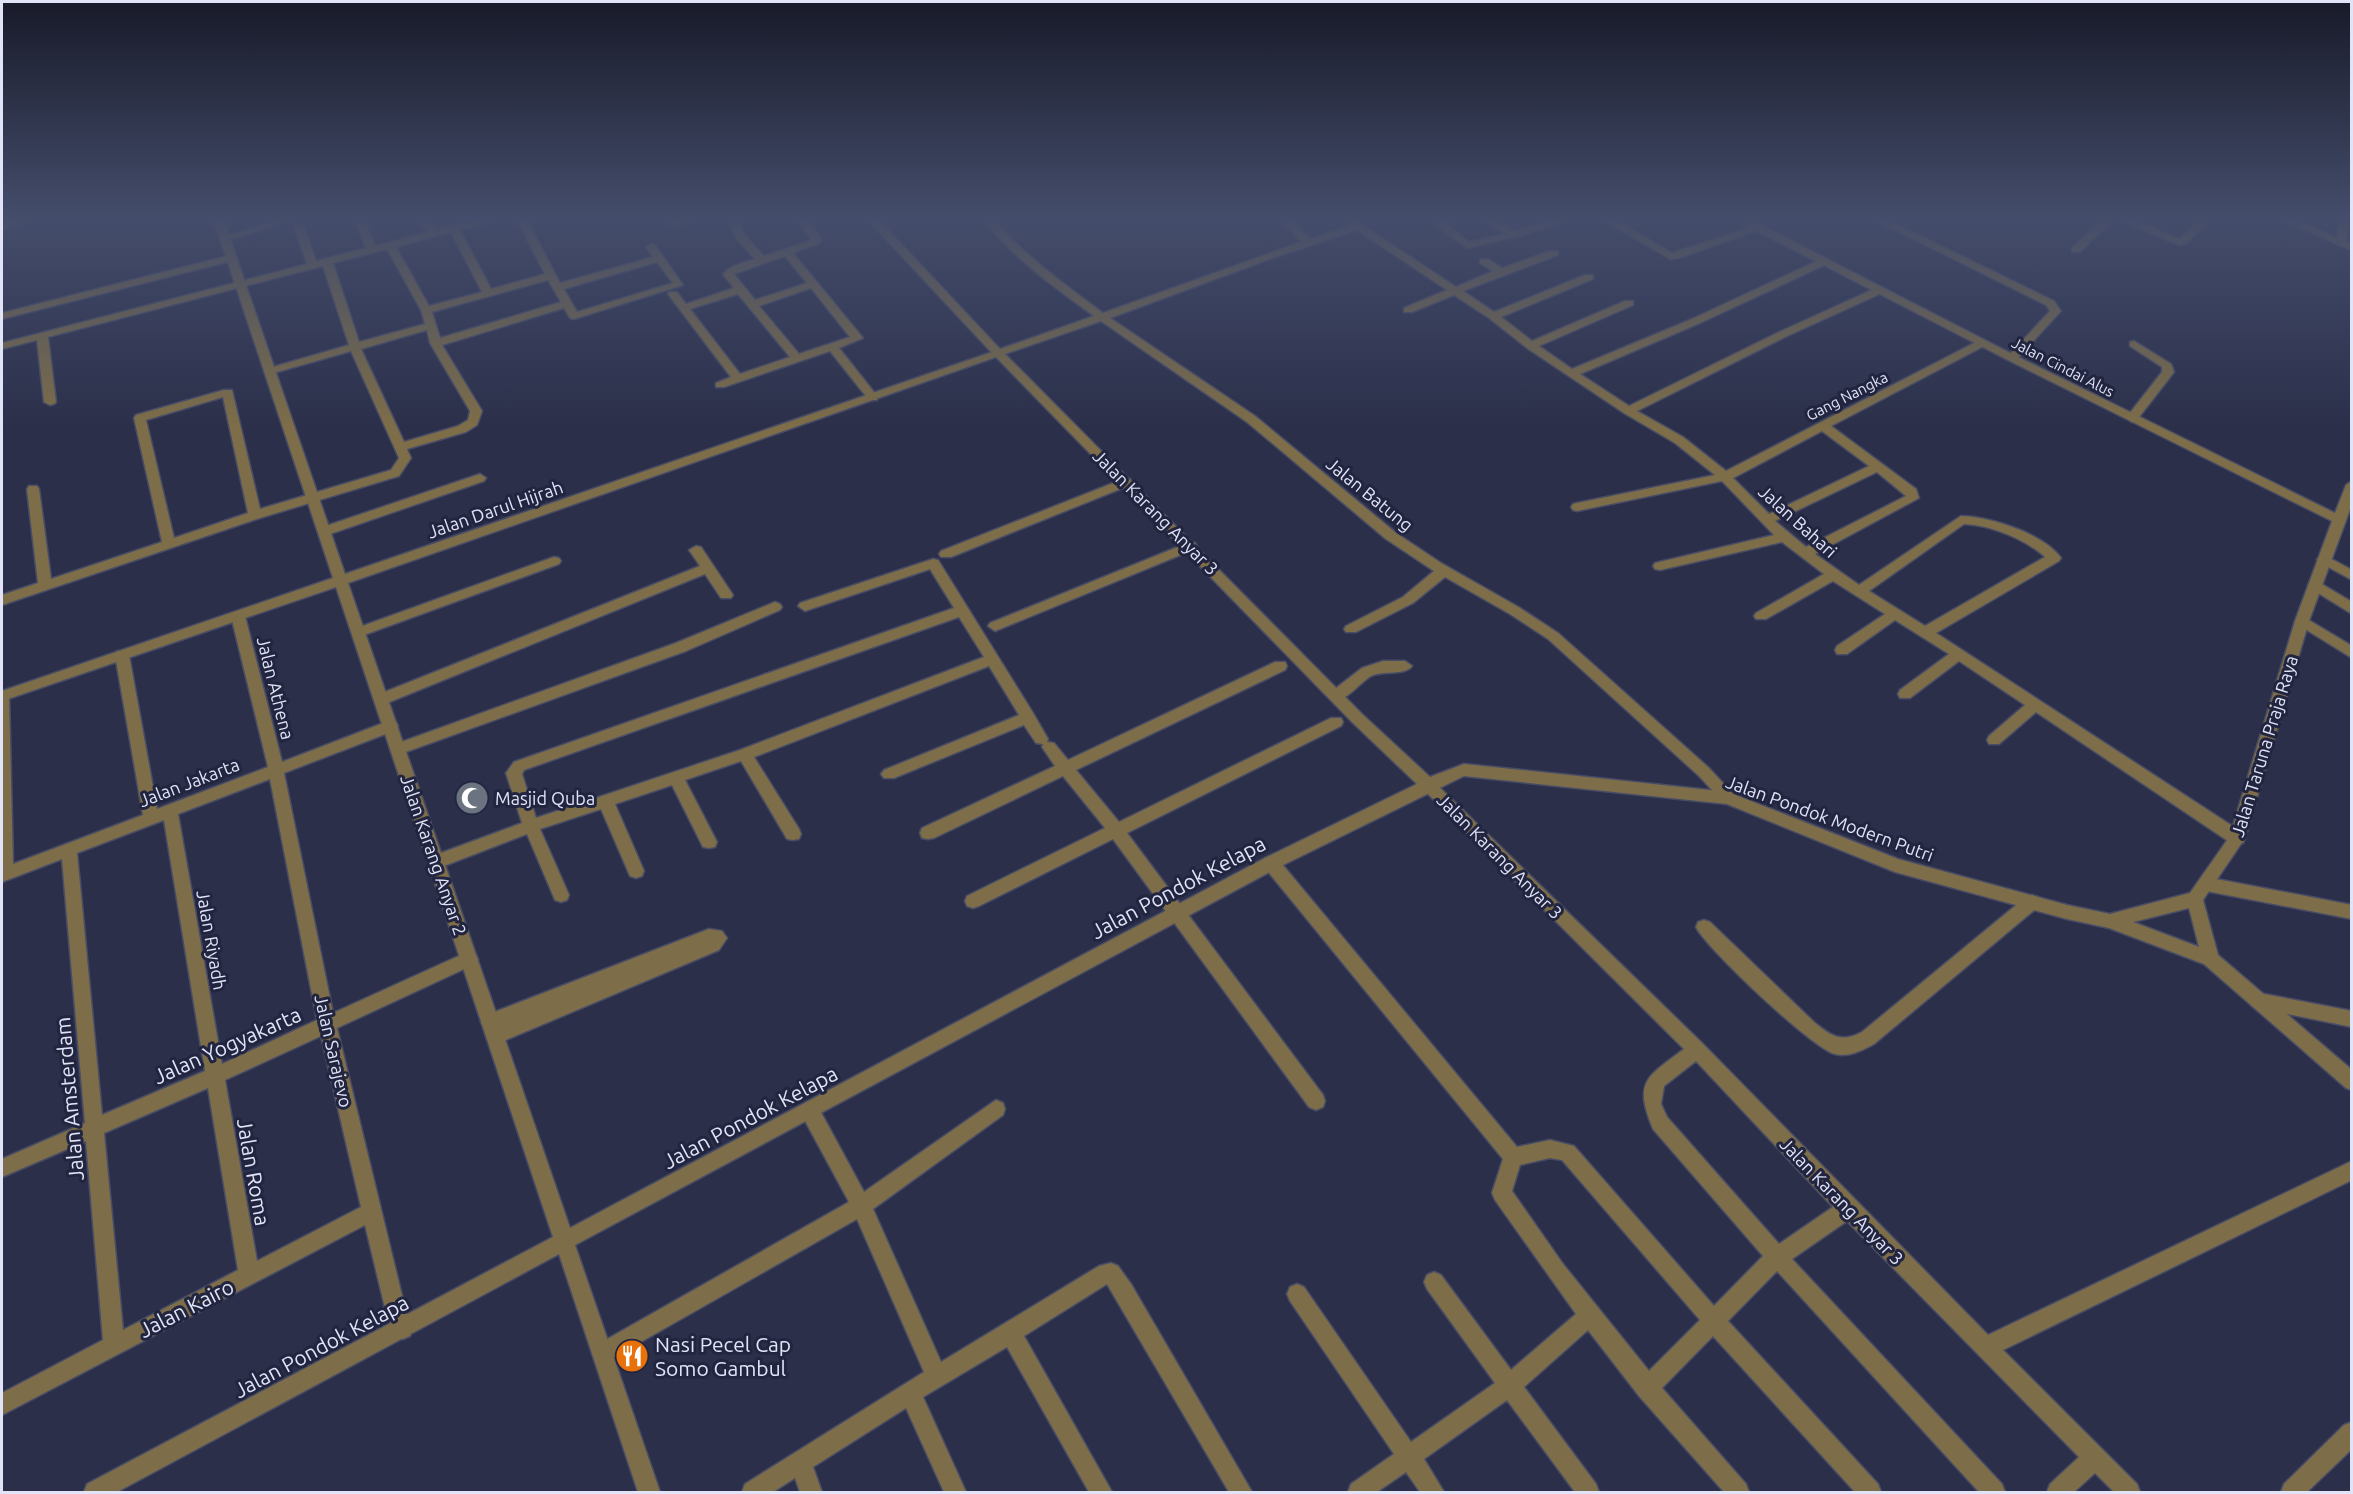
<svg xmlns="http://www.w3.org/2000/svg" width="2353" height="1494" font-family="Ubuntu,sans-serif">
	<style>
		.lines { fill: none; stroke-linecap: round; stroke-linejoin: round }
		.minor-casing { stroke: #484c66; stroke-width: 3 }
		.tertiary-casing { stroke: #484c66; stroke-width: 3 }
		.minor { fill: #7d6d48; fill-rule: evenodd }
		.tertiary { fill: #7d6d48; fill-rule: evenodd }
		.labels { text-anchor: middle; dominant-baseline: central; stroke-width: 6; stroke-linejoin: round; paint-order: stroke }
		.far-street-label { font-size: 15px; fill: #e1e4f6; stroke: #222540 }
		.street-label { font-size: 18px; fill: #e1e4f6; stroke: #222540 }
		.poi-label { font-size: 18px; fill: #e1e4f6; stroke: #222540; text-anchor: start }
		.near-street-label { font-size: 21px; fill: #e1e4f6; stroke: #222540 }
		.near-poi-label { font-size: 21px; fill: #e1e4f6; stroke: #222540; text-anchor: start }
	</style>
	<rect width="100%" height="100%" fill="#2b2f4a"/>
	<g class="lines">
		<defs>
			<g id="minor">
				<polygon points="23,218 39,218 2,230 2,224"/>
				<polygon points="282,218 298,218 229,240 220,238"/>
				<path d="M354,218h10l11,28 53,-14 -11,-14h10l9,12 47,-12h17l-40,12 31,59 54,-15 -29,-56h10l34,65 93,-26 -7,-10 5,-3 4,1 28,40 -109,34 -4,-1 -6,-10 -122,37 40,66 -5,14 -11,7 -59,17 4,9 -12,18 -139,42 -258,87v-10l36,-12 -11,-94 2,-3h8l2,3 12,90 111,-37 -28,-124 2,-3 88,-25h8l28,119 131,-39 8,-12 -48,-107 -81,23 -6,-3 2,-2 83,-24 -26,-79 -275,71 8,65 -2,2 -4,1 -6,-3 -7,-62 -35,9v-6l305,-79 -13,-37 1,-2 9,2 12,34 50,-13zM451,232l31,60 -53,14 -33,-59zM387,249l34,61 4,14 -66,18 -26,-79zM657,262l16,21 -96,29 -13,-23zM548,280l13,22 -121,36 -8,-26zM427,330l3,13 40,68 -2,9 -10,6 -54,16 -43,-93zM223,397l25,116 -74,25 -28,-118z"/>
				<polygon points="684,218 700,218 674,227 669,224"/>
				<path d="M727,218h10l8,17 19,21 46,-15 1,-3 -15,-20h10l15,20 -1,5 -27,10 70,85 -24,10 38,48v4h-8l-39,-49 -106,36h-8v-4l15,-6 -63,-83 1,-2h8l9,12 48,-16 -11,-14c8,-9 20,-11 32,-15l-19,-21zM785,256l22,27 -52,17 -21,-26zM811,288l39,49 -51,17 -40,-48zM738,294l52,63 -50,17 -50,-65z"/>
				<path d="M866,218h11l123,131 94,-33c-40,-29 -81,-58 -112,-98h10c33,38 72,66 111,95l198,-71 -21,-24h11l19,21 40,-13 -10,-8h12l104,69 37,-16 -13,-8v-4h8l14,9 48,-17h8v4l-95,36 31,21 91,-37h8v4l-92,38 31,24 93,-40h8v4l-94,41 33,23 120,-50 129,-60h8v4l-129,60 -120,51 49,32 148,-73 99,-45h8v4l-99,45 -148,74 46,26 43,34 252,-130h8v4l-155,81 85,63 3,9 -104,56 44,31 102,-69c29,1 82,17 100,42l-2,3 -123,72 307,200 2,5 -2,5 -6,1 -6,-1 -195,-131 -37,32h-10l-2,-4 2,-4 36,-31 -66,-44 -49,37h-10l-2,-4 2,-4 49,-36 -54,-34 -48,34h-10l-2,-4 2,-4 48,-32 -52,-33 -67,38h-10l-2,-3 2,-3 68,-39 -42,-32 -122,28 -5,-1 -2,-3 2,-3 119,-28 -52,-54 -145,30 -4,-1 -2,-3 2,-3 4,-1 138,-28 -40,-32 -51,-30 -97,-65 -38,-30 -35,-23 -42,17h-8v-4l43,-18 -90,-60 -87,29 -160,59 145,98 141,117 45,30 79,45 38,25 151,135 24,26 3,4 -3,4h-10l-24,-26 -151,-137 -38,-25 -65,-37 -32,26 -57,29h-10l-2,-3 2,-3 57,-29 31,-26 -48,-32 -139,-117 -146,-101 -99,34h-8zM1822,431l47,35 -100,48 -36,-36zM1877,472l29,24 -100,51 -31,-26zM1964,524c27,1 61,15 81,33l-120,69 -56,-35z"/>
				<polygon points="1442,218 1455,218 1446,224 1469,242 1504,234 1481,218 1493,218 1516,231 1559,218 1575,218 1520,236 1467,248 1436,226 1436,222"/>
				<polygon points="1600,218 1612,218 1672,253 1755,226 1764,228 1679,258 1670,259"/>
				<polygon points="1871,218 1884,218 2054,301 2061,311 2016,360 2008,360 2008,356 2050,311 2046,305"/>
				<polygon points="2104,218 2115,218 2080,252 2072,252 2072,248"/>
				<polygon points="2115,218 2129,218 2180,239 2200,218 2211,218 2187,243 2179,245"/>
				<polygon points="2278,218 2292,218 2337,238 2338,218 2348,218 2347,242 2352,244 2352,251"/>
				<polygon points="231,255 236,258 235,260 2,319 2,313"/>
				<polygon points="2134,341 2171,364 2174,372 2136,421 2132,422 2126,418 2162,372 2162,367 2130,346 2130,342"/>
				<polygon points="480,474 486,478 484,481 330,534 320,534 319,531 320,528"/>
				<polygon points="1126,478 1130,479 1132,482 1130,485 951,557 941,557 939,554 941,551"/>
				<polygon points="1190,542 1195,543 1197,546 1195,549 1000,629 995,631 988,626 990,623"/>
				<polygon points="696,546 701,547 733,595 731,598 721,598 705,574 387,703 382,704 375,699 377,695 700,566 689,550"/>
				<polygon points="2324,555 2352,570 2352,580 2319,562 2317,559"/>
				<polygon points="554,557 559,558 561,561 559,564 364,635 359,637 352,632 354,629"/>
				<path d="M933,559l5,1 95,153 15,26 -1,3 7,1 14,17 207,-98h10l2,4 -2,4 -209,100 43,52 212,-104h10l2,4 -2,4 -214,107 196,262 2,6 -2,6 -7,3 -7,-3 -196,-268 -134,67 -6,2 -6,-2 -2,-5 2,-5 138,-68 -42,-52 -129,62 -6,1 -6,-1 -2,-5 2,-5 133,-62 -13,-19 1,-3 -7,-1 -12,-18 -130,53h-10l-3,-4 3,-4 135,-55 -30,-49 -235,91 45,72 2,5 -2,5 -6,1 -6,-1 -46,-78 -56,19 32,62 -2,5 -6,1 -6,-1 -31,-62 -57,19 29,67 -2,5 -6,2 -6,-2 -29,-67 -61,20 29,66 -2,5 -6,2 -6,-2 -28,-66 -91,35 -6,-2 -2,-5 2,-5 92,-34 -16,-50 8,-11 440,-154 -24,-39 -125,42 -7,-5 2,-3zM959,617l25,40 -244,93 -204,68 -14,-44 2,-4z"/>
				<polygon points="2315,580 2352,602 2352,614 2310,588 2308,585"/>
				<polygon points="775,602 780,604 782,607 780,610 686,651 403,753 393,753 390,749 393,745 676,643"/>
				<path d="M238,611l7,5 37,146 109,-42 5,2 2,4 -2,4 -112,43 49,240 130,-59 6,-2 6,2 3,5 -3,5 -138,64 69,284 7,17 -3,7 -7,3 -7,-3 -10,-24 -21,-87 -363,190v-22l101,-53 -17,-199 -84,36v-18l83,-36 -23,-264 -60,23v-191l5,1 2,4 4,168 130,-49 -28,-160 2,-4h10l2,4 28,154 111,-42 -37,-151zM270,779l47,241 -95,44 -44,-250zM164,820l41,251 -103,44 -25,-262zM321,1036l40,171 -104,54 -32,-181zM208,1088l30,182 -115,60 -19,-197z"/>
				<polygon points="2302,616 2352,646 2352,658 2297,624 2295,621"/>
				<path d="M1383,661h22l7,5c-7,10 -29,4 -41,10 -12,7 -26,28 -40,24l-2,-4 2,-4 31,-24z"/>
				<path d="M1429,780l5,2 269,262 285,291 364,-174v19l-349,170 134,134 3,8h-26l-19,-19 -21,19h-27l3,-8 29,-27 -232,-236 -55,38 210,225 3,8h-26l-202,-221 -49,50 150,163 3,8h-26l-142,-156 -51,52 84,96 3,8h-25l-85,-96 -51,-66 -64,57 72,97 3,8h-24l-68,-92 -83,59 20,33h-24l-14,-20 -29,20h-29l3,-8 43,-30 -104,-153 -3,-7 3,-7 7,-3 7,3 107,155 84,-59 -68,-94 -3,-7 3,-7 7,-3 7,3 70,95 65,-56 -81,-114 -3,-7 11,-34 -238,-291 -2,-5 2,-5 6,-2 6,2 240,289 33,-7 24,6 140,160 49,-50 -110,-127c-20,-48 -6,-52 31,-80l-260,-259 -3,-4 3,-4zM1696,1061l137,146 -54,37 -112,-127 -6,-13 3,-18zM1550,1158l12,2 138,160 -51,51 -86,-107 -51,-73 8,-26z"/>
				<polygon points="2206,877 2352,905 2352,919 2206,891 2200,889 2198,884 2200,879"/>
				<path d="M2032,895l6,2 2,5 -2,5 -164,137c-11,6 -26,14 -39,10 -22,-5 -129,-106 -139,-127l2,-5 6,-2 6,2 105,101c16,13 26,20 47,9l164,-135z"/>
				<polygon points="709,929 722,931 727,938 719,950 501,1042 495,1044 489,1042 486,1036 490,1030 484,1028 481,1022 484,1016"/>
				<polygon points="2259,993 2352,1011 2352,1027 2253,1007 2250,1001 2253,995"/>
				<polygon points="996,1100 1003,1103 1005,1109 1003,1115 873,1209 941,1362 1099,1266 1111,1263 1118,1266 1131,1284 1252,1492 1229,1492 1107,1284 1024,1336 1112,1492 1089,1492 1007,1347 923,1397 966,1492 944,1492 906,1408 813,1467 822,1492 800,1492 795,1478 773,1492 742,1492 745,1484 924,1372 857,1219 609,1360 602,1363 595,1360 592,1353 595,1346 849,1202 803,1117 801,1111 803,1105 810,1102 817,1105 864,1192"/>
				<polygon points="2352,1422 2352,1449 2307,1492 2281,1492 2284,1484 2344,1425"/>
			</g>
			<path id="tertiary" d="M213,218h10l122,356 653,-224 4,1 360,363 68,63 34,-13 264,28 170,67 169,46 43,9 80,-21 40,-57 65,-215 37,-100 -324,-161 -253,-130 -14,-12h11l11,8 253,130 319,157 11,-28 6,-4v23l-43,117 -64,217 -42,62 15,55 134,115v20l-6,-2 -142,-124 -95,-36 -42,-9 -172,-47 -168,-68 -263,-28 -187,92 -702,377 85,247h-22l-79,-238 -442,238h-33l3,-8 466,-247 -217,-650 -334,114v-10l331,-113zM996,357l356,365 65,62 -152,74 -695,370 -222,-645zM2189,908l10,39 -66,-25z"/>
		</defs>
		<use href="#minor" class="minor-casing"/>
		<use href="#tertiary" class="tertiary-casing"/>
		<use href="#minor" class="minor"/>
		<use href="#tertiary" class="tertiary"/>
	</g>
	<linearGradient id="sky" x2="0" y2="1"><stop stop-color="#181a29"/><stop offset="0.51" stop-color="#444d6b"/><stop offset="1" stop-color="#444d6b" stop-opacity="0"/></linearGradient>
	<rect width="2353" height="427" fill="url(#sky)"/>
	<defs>
		<symbol id="mosque-disc" viewBox="-11 -11 22 22"><circle r="9.5" fill="#6b7280" stroke="#222540"/><path d="M3.5-4.9A6 6 0 1 0 3.5 4.9A5 5 0 1 1 3.5-4.9Z" fill="#fff"/></symbol>
		<symbol id="restaurant-disc" viewBox="-11 -11 22 22"><circle r="9.5" fill="#e8710a" stroke="#222540"/><path d="M-5-6h1v4h1v-4h1v4h1v-4h1v5L-1.5 .5V6h-2V.5L-5-1ZM5-6V6H3V1.5H1.5Q1.5-4 5-6Z" fill="#fff"/></symbol>
	</defs>
	<g fill-rule="evenodd">
		<use href="#mosque-disc" x="453" y="779" width="38" height="38"/>
		<use href="#restaurant-disc" x="613" y="1337" width="38" height="38"/>
	</g>
	<g class="labels">
		<g class="far-street-label">
			<text transform="translate(2063 367) rotate(27)">Jalan Cindai Alus</text>
			<text transform="translate(1847 396) rotate(-27)">Gang Nangka</text>
		</g>
		<g class="street-label">
			<text transform="translate(1370 494) rotate(39)">Jalan Batung</text>
			<text transform="translate(495 509) rotate(-19)">Jalan Darul Hijrah</text>
			<text transform="translate(1156 512) rotate(45)">Jalan Karang Anyar 3</text>
			<text transform="translate(1798 521) rotate(42)">Jalan Bahari</text>
			<text transform="translate(276 688) rotate(76)">Jalan Athena</text>
			<text transform="translate(2264 746) rotate(-73)">Jalan Taruna Praja Raya</text>
			<text transform="translate(189 782) rotate(-21)">Jalan Jakarta</text>
			<text transform="translate(1830 818) rotate(20)">Jalan Pondok Modern Putri</text>
			<text transform="translate(434 855) rotate(71)">Jalan Karang Anyar 2</text>
			<text transform="translate(1500 856) rotate(45)">Jalan Karang Anyar 3</text>
			<text transform="translate(212 940) rotate(80)">Jalan Riyadh</text>
			<text transform="translate(334 1051) rotate(77)">Jalan Sarajevo</text>
			<text transform="translate(1842 1201) rotate(46)">Jalan Karang Anyar 3</text>
		</g>
		<g class="poi-label">
			<text x="495" y="798">Masjid Quba</text>
		</g>
		<g class="near-street-label">
			<text transform="translate(1178 887) rotate(-28)">Jalan Pondok Kelapa</text>
			<text transform="translate(227 1045) rotate(-24)">Jalan Yogyakarta</text>
			<text transform="translate(69 1099) rotate(-95)">Jalan Amsterdam</text>
			<text transform="translate(750 1117) rotate(-28)">Jalan Pondok Kelapa</text>
			<text transform="translate(254 1172) rotate(80)">Jalan Roma</text>
			<text transform="translate(186 1308) rotate(-27)">Jalan Kairo</text>
			<text transform="translate(321 1346) rotate(-28)">Jalan Pondok Kelapa</text>
		</g>
		<g class="near-poi-label">
			<text x="655" y="1344">Nasi Pecel Cap<tspan x="655" dy="24">Somo Gambul</tspan></text>
		</g>
	</g>
	<rect width="2353" height="1494" fill="none" stroke="#e1e4f6" stroke-width="6"/>
</svg>
